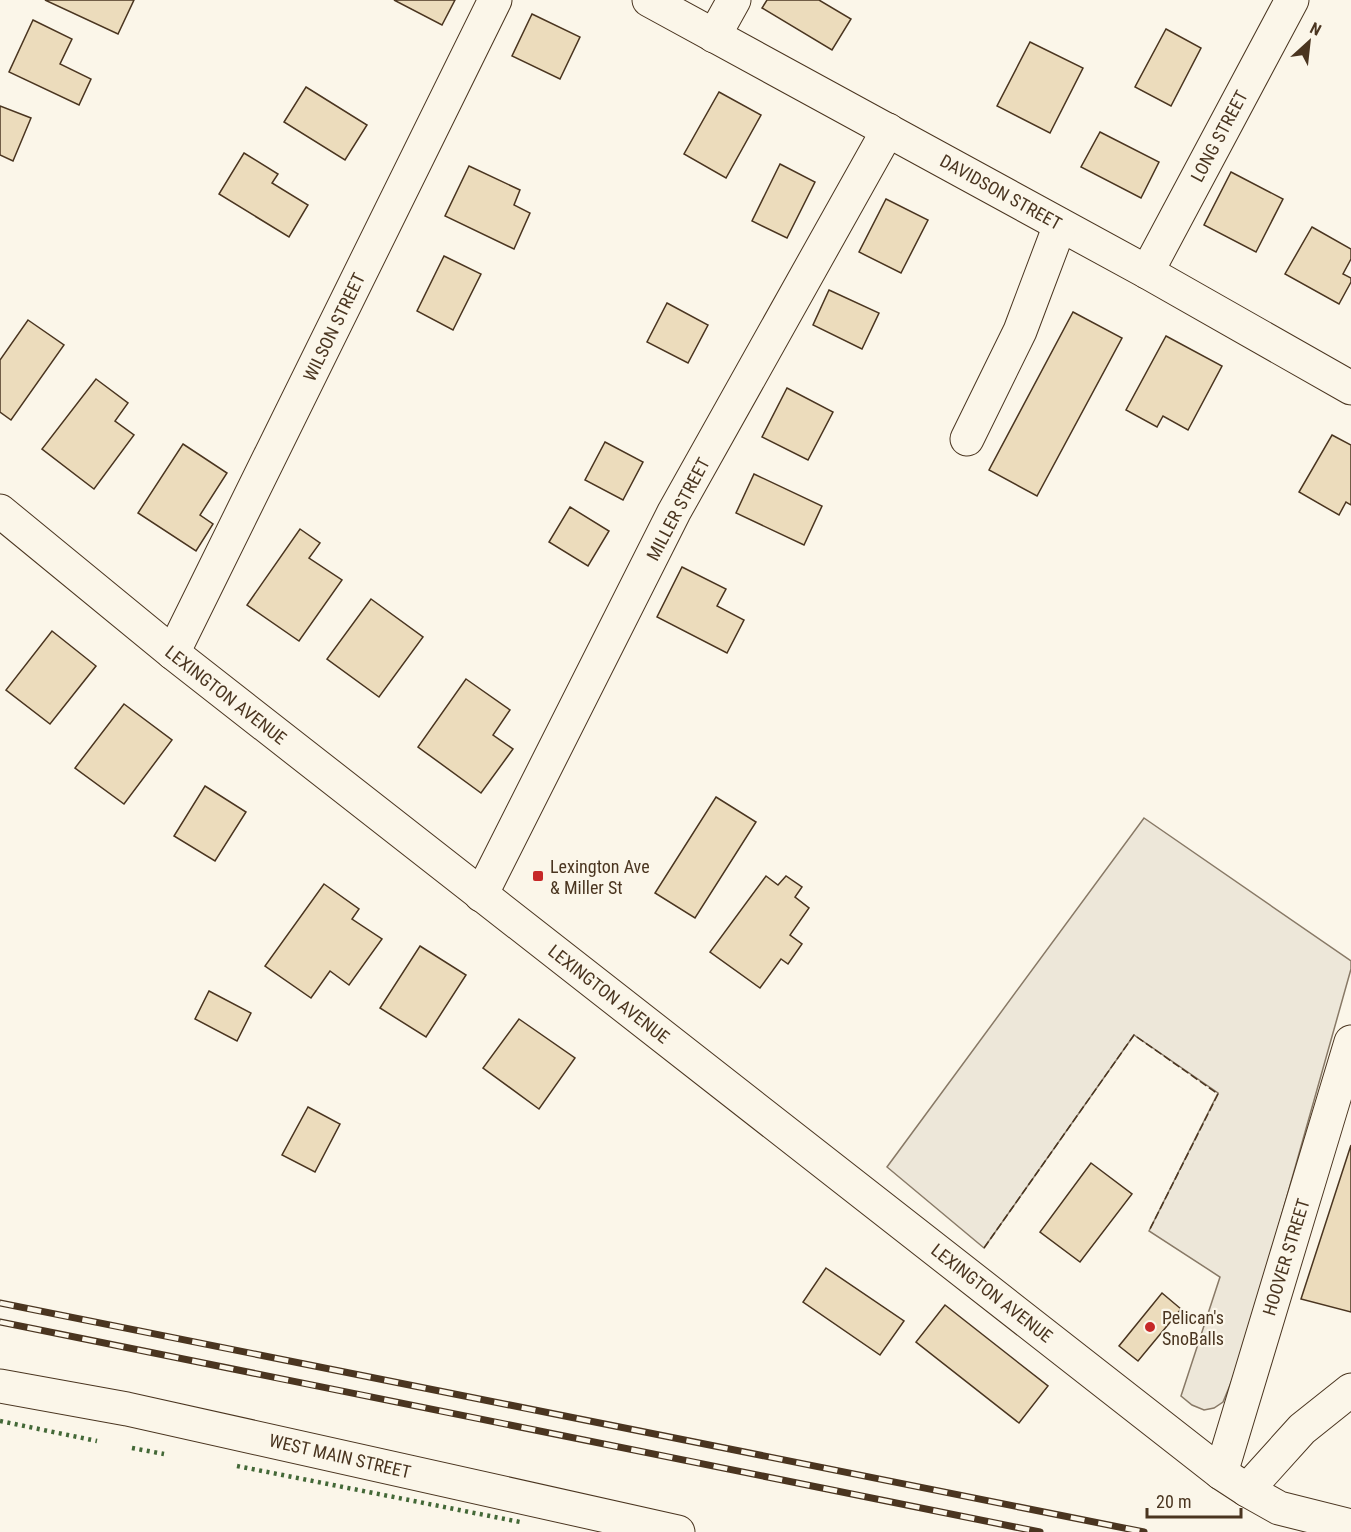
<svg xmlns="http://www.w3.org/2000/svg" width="1351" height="1532" font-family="'Roboto Condensed',sans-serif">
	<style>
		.parking { fill: #ede7d9; stroke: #887966; stroke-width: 1.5 }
		.building { fill: #ecdcbc; stroke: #4a3520; stroke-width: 1.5 }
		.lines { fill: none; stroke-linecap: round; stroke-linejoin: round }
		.minor-casing { stroke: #4a3520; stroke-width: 35 }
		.major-casing { stroke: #4a3520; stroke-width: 35 }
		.minor { stroke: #fbf6e9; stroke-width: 33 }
		.major { stroke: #fbf6e9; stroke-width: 33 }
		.rail-casing { stroke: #4a3520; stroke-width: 7 }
		.rail { stroke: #fbf6e9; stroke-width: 4.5; stroke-dasharray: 14; stroke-linecap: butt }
		.hedge { stroke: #436837; stroke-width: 4.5; stroke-dasharray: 3 4.5; stroke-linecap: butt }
		.fence { stroke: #4a3520; stroke-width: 1.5; stroke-dasharray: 8 3; stroke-linecap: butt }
		.poi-dot { fill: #c62828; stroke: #fbf6e9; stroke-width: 2 }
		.labels { text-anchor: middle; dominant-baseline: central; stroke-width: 4.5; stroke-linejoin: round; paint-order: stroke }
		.street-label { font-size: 18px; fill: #4a3520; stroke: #fbf6e9 }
		.poi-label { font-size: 18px; fill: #4a3520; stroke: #fbf6e9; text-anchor: start }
	</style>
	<rect width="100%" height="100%" fill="#fbf6e9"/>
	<polygon class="parking" points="1144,818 1351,961 1351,969 1242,1356 1223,1402 1214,1408 1204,1410 1192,1405 1181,1396 1220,1277 1149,1231 1218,1093 1134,1035 984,1248 887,1167"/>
	<g class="building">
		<polygon points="45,0 134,0 118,34"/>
		<polygon points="394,0 455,0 442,25"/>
		<polygon points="767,0 819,0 851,19 832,50 762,8"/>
		<polygon points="532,14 580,37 560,79 512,56"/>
		<polygon points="33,20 72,39 60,64 91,79 79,105 9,72"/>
		<polygon points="1166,29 1201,48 1171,106 1135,87"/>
		<polygon points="1030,42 1083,68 1050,133 997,106"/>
		<polygon points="306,87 367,125 345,160 284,122"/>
		<polygon points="719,92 761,115 726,178 684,154"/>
		<polygon points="0,106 31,118 13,161 0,155"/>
		<polygon points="1100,132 1159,162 1141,198 1081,167"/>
		<polygon points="244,153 278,174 272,183 308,205 289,237 219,194"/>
		<polygon points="780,164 815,182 787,238 752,221"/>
		<polygon points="469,166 520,190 514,205 530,213 514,249 445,216"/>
		<polygon points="1231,172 1283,199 1256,252 1204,225"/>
		<polygon points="886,199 928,220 901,273 859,252"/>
		<polygon points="1312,227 1351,249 1351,259 1343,274 1351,278 1351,282 1339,304 1285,274"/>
		<polygon points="444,256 481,274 453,330 417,311"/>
		<polygon points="829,290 879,313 862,349 813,325"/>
		<polygon points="667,303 708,325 688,363 647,342"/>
		<polygon points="1073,312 1122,338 1037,496 989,470"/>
		<polygon points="28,320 64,345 11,420 0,412 0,360"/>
		<polygon points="1166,336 1222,366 1188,430 1163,416 1157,427 1126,410"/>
		<polygon points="96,379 128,403 115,421 134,435 94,489 42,449"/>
		<polygon points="787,388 833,412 808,460 762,437"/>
		<polygon points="1332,435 1351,445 1351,505 1346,502 1339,515 1299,492"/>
		<polygon points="605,442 643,462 623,500 585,480"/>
		<polygon points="183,444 227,473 200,515 213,524 196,551 138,513"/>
		<polygon points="754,474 822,506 804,545 736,513"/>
		<polygon points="570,507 609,531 588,566 549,542"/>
		<polygon points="300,529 320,543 309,558 342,580 299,641 247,605"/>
		<polygon points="682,567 726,589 717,606 744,620 727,653 657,617"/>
		<polygon points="371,599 423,637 379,697 327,659"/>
		<polygon points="52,631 96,666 50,724 6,690"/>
		<polygon points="466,679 510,710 493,735 513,749 481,793 418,747"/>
		<polygon points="124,704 172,740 124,804 75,768"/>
		<polygon points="205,786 246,812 215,861 174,836"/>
		<polygon points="716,797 756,822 695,918 655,893"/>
		<polygon points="766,876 778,885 786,876 802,887 795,897 809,908 790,935 802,944 788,964 781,959 760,988 710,952"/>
		<polygon points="324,884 359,909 352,919 382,939 349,985 330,971 311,998 265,966"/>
		<polygon points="420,946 466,975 426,1037 380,1008"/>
		<polygon points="209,991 251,1013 237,1041 195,1019"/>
		<polygon points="519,1019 575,1058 539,1109 483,1068"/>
		<polygon points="308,1107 340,1124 315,1172 282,1155"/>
		<polygon points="1351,1145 1351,1312 1301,1299"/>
		<polygon points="1091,1163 1132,1194 1080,1262 1040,1232"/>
		<polygon points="826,1268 904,1321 880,1355 803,1302"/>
		<polygon points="1162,1293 1181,1309 1138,1361 1119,1346"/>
		<polygon points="945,1305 1048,1386 1019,1423 916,1342"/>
	</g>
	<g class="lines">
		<defs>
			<g id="minor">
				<polyline points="649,0 1147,272 1351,388"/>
				<polyline points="714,36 734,0"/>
				<polyline points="1147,272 1292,0"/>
				<polyline points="967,439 1020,331 1060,225"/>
				<polyline points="173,653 495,0"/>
				<polyline points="481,895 674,512 888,130"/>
				<polyline points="0,1386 127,1409 678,1532"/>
				<polyline points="1221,1473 1351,1042"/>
				<polyline points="1247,1490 1302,1429 1351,1390"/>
			</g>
			<polyline id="major" points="0,511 173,653 1221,1473 1247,1490 1279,1508 1351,1526"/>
		</defs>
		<use href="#minor" class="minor-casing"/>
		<use href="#major" class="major-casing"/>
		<use href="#minor" class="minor"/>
		<use href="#major" class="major"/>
		<defs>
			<g id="rail">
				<polyline points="0,1303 1144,1532"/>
				<polyline points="0,1322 1040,1532"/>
			</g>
		</defs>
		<use href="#rail" class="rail-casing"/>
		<use href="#rail" class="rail"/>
		<g class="hedge">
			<polyline points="0,1421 97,1441"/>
			<polyline points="132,1448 164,1454"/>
			<polyline points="237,1466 520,1522"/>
		</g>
		<polyline class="fence" points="984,1248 1134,1035 1218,1094 1149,1231"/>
	</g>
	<g class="poi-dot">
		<rect x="532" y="870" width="12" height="12" rx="3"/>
		<circle cx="1150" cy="1327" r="6"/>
	</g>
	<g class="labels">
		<g class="street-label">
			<text transform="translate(1219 136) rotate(-62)">LONG STREET</text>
			<text transform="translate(1001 192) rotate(29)">DAVIDSON STREET</text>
			<text transform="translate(334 327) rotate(-64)">WILSON STREET</text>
			<text transform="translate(678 509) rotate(-62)">MILLER STREET</text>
			<text transform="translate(226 695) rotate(38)">LEXINGTON AVENUE</text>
			<text transform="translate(609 994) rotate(38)">LEXINGTON AVENUE</text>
			<text transform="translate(1286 1257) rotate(-73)">HOOVER STREET</text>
			<text transform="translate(992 1293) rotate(38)">LEXINGTON AVENUE</text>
			<text transform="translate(340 1456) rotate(13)">WEST MAIN STREET</text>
		</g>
		<g class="poi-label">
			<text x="550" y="866">Lexington Ave<tspan x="550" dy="21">&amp; Miller St</tspan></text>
			<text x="1162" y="1317">Pelican's<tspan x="1162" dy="21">SnoBalls</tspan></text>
		</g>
	</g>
	<g transform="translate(1309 42) rotate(27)" stroke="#fbf6e9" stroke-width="4.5" paint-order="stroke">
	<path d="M0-4.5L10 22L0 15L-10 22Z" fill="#4a3520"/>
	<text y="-9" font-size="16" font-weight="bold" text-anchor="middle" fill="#4a3520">N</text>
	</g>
	<path d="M1147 1508v9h94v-9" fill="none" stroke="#4a3520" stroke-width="3"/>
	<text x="1156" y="1508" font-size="18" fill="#4a3520" stroke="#fbf6e9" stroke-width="4.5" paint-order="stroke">20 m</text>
</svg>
